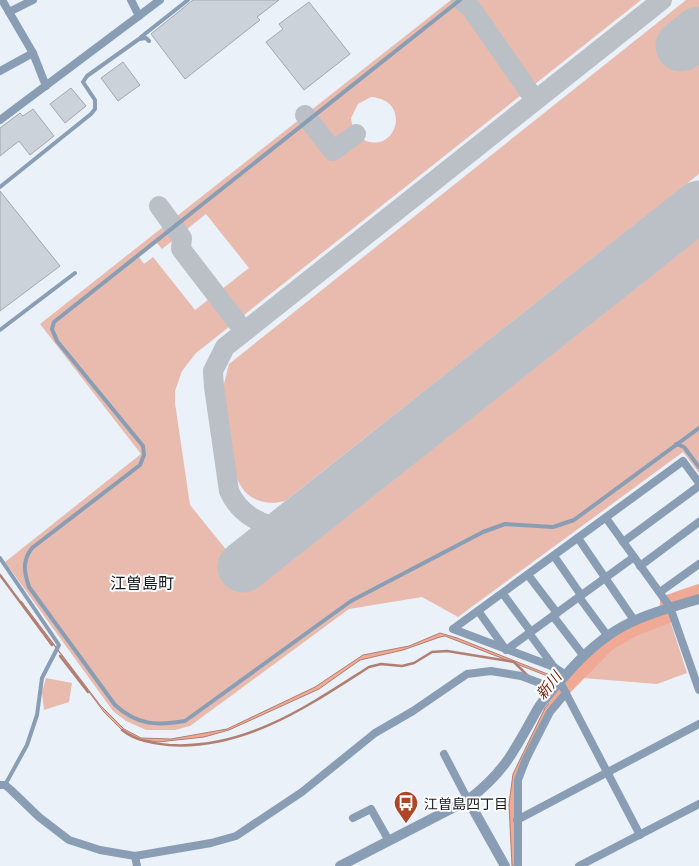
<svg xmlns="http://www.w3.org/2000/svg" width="699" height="866" font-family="'Golos Text','Noto Sans JP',sans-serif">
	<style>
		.green { fill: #e8bbae; fill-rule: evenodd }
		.water { fill: #f0a994; stroke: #b07f71 }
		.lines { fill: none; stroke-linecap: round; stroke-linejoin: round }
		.stream { stroke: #b07f71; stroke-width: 2.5 }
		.river { stroke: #f0a994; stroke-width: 14 }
		.taxiway { stroke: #bac0c6; stroke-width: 20 }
		.runway { stroke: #bac0c6; stroke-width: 51 }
		.building { fill: #cbd2d9; stroke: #a1a8af }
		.service { stroke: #899eb4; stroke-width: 4 }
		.minor { stroke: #899eb4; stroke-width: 8 }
		.tertiary { stroke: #899eb4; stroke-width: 10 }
		.labels { text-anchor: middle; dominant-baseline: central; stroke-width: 4; stroke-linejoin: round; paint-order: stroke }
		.poi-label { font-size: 14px; fill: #191c1e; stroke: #fcfdff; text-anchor: start }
		.water-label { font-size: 15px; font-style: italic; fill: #79270d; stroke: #fcfdff }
		.quarter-label { font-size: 16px; fill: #191c1e; stroke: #fcfdff }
	</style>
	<rect width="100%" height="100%" fill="#eaf1f8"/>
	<g class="green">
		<path d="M451,0h190l-445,353 -14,18 -7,20v12l15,102 67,83 442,-350v235l-16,-21 -225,165 -36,-20 -73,12 -159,117 -15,4h-29l-20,-9 -13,-10 -108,-149 136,-108 -101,-130zM371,97c42,3 25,58 -7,43 -9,-4 -12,-13 -13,-22l7,-14zM206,214l43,54 -54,42 -42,-53 -9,7 -5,-7 18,-14 5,6z"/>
		<path d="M686,0h13v174l-414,327c-23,6 -42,-3 -49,-26l-13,-87 6,-24z"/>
		<path d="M668,614l19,59 -30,11 -87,-7c35,-37 50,-47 98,-63z"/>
		<polygon points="46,678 72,683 69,702 44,710 42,692"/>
	</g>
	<g class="water">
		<polygon points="21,601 100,705 124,729 141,738 171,739 227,729 315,687 363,655 409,646 440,633 457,638 550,675 550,677 445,636 440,637 403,650 360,660 319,689 229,730 204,737 158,742 139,739 122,730 104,712"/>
		<path d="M650,620l1,4c-34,11 -55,32 -80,57l-2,-2c24,-27 47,-46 81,-59z"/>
		<polygon points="554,697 557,699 515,792 516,866 512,866 509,804 513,774 545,708"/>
	</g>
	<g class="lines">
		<g class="stream">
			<polyline points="0,575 52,645"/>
			<polyline points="60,656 88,692"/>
			<path d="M122,730c14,11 29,13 47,15 76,5 139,-39 200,-78l12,-3 21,2 12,-3 18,-11 15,-1 67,11 14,14"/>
		</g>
		<polyline class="river" points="554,699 608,644 635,629 666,617 667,602 699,591"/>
		<g class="taxiway">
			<polyline points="461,0 471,8 535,100"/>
			<polyline points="305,115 333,151 356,134"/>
			<polyline points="159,206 182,238 181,249 244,331"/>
			<path d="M288,531c-25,-6 -48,-15 -59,-40l-15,-104 -1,-16 12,-24 437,-347"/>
		</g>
		<g class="runway">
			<polyline points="681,46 699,32"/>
			<polyline points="243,567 699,206"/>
		</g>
	</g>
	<g class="building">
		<polygon points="193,0 279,0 257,17 260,20 185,79 151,34"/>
		<polygon points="309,2 350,54 304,90 266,42 283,29 279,24"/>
		<polygon points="123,62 140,85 118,101 101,78"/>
		<polygon points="71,88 86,106 65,123 50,104"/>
		<polygon points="33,109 54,136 30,155 19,141 0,156 0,128 20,113 23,116"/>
		<polygon points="0,191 60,266 0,311"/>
	</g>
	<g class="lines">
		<g class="service">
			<path d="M460,0l-406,322 -2,7 5,12 86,105 1,9 -4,10 -108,83c-10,13 -8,24 -3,39l86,118c22,20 41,21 70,16l166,-120 132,-69 22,-8 48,3 21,-7 125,-92"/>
			<polyline points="141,37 188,0"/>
			<polyline points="0,187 91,114 95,109 95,100 83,82 87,76 139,39 146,38 149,41"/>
			<polyline points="0,330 75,273"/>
			<polyline points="676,444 684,447 699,467"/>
			<polyline points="0,558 59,645 42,678 37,715 27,745 5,785"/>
		</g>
		<g class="minor">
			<polyline points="2,0 33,53 46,86"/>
			<polyline points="131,0 139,16"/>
			<polyline points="9,12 33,0"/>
			<polyline points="0,71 33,53"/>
			<polyline points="0,120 160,0"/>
			<polyline points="606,518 670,607 699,690"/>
			<polyline points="578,538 634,620"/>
			<polyline points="623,542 699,486"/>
			<polyline points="554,556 581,595"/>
			<polyline points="640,566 699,522"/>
			<polyline points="528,575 557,613"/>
			<polyline points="660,592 699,564"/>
			<polyline points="503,594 531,632"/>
			<polyline points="579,597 607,635"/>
			<polyline points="479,612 506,650 634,557"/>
			<polyline points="553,616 583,655"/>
			<polyline points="529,633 554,667"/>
			<polyline points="566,675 554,667 453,629 683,461 699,483"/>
			<polyline points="560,682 640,835"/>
			<polyline points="444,754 468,800"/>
			<polyline points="0,785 5,785 11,790 39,817 69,840 100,850 135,856 211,843 236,836 302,792 375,733 413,711 467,674 491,671 521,676 553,688"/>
			<polyline points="353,818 371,809 388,839"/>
			<polyline points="517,820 699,724"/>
			<polyline points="135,856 137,866"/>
			<polyline points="518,866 518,780 526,759 550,712 566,693"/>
			<polyline points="579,866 699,804"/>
		</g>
		<g class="tertiary">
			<polyline points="468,800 505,866"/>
			<path d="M340,866l128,-66c38,-29 47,-51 69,-90 7,-12 17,-22 27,-33 45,-52 71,-59 135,-78"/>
		</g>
	</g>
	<defs>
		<symbol id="bus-pin" viewBox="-11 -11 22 30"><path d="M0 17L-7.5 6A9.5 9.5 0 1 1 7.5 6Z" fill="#ad4526" stroke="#fcfdff"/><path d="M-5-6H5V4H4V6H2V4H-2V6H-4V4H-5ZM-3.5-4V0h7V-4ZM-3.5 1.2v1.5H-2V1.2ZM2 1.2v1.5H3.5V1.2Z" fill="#fff"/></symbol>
	</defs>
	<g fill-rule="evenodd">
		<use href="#bus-pin" x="392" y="789" width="28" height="38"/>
	</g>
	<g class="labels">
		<g class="poi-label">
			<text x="424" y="803">江曽島四丁目</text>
		</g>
		<g class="water-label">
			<text transform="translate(548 685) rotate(-51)">新川</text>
		</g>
		<g class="quarter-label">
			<text x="142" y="583">江曽島町</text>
		</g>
	</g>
</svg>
